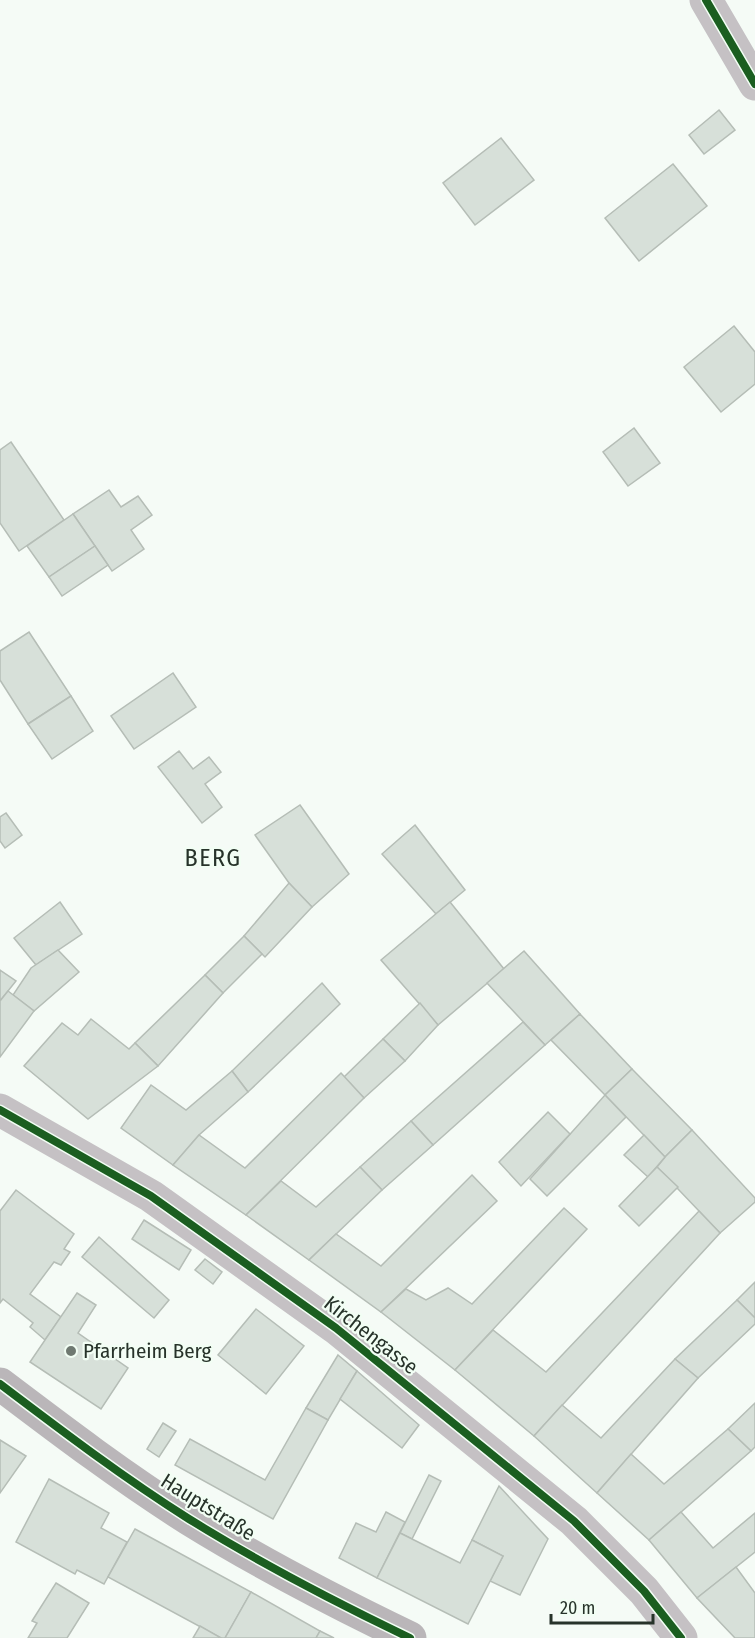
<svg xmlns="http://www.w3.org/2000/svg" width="755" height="1638" font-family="'Fira Sans Condensed',sans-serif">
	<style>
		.building { fill: #d7e0d9; stroke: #b5bdb6; stroke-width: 1.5 }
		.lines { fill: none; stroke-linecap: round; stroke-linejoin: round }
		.minor { stroke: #c5c1c4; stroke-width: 33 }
		.secondary { stroke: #bab6b9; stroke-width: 33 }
		.cycleway-casing { stroke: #f2fef4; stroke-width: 11 }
		.cycleway { stroke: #1b5e20; stroke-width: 8 }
		.poi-dot { fill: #6f7971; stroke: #f2fef4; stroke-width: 2 }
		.labels { text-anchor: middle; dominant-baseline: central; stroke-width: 4.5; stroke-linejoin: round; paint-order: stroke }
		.street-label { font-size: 21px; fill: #27332a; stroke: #f2fef4 }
		.poi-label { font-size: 21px; fill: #27332a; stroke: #f2fef4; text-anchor: start }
		.quarter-label { font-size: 24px; letter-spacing: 1.5px; fill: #27332a; stroke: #f2fef4 }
	</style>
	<rect width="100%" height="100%" fill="#f5fbf6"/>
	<g class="building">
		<polygon points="719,110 735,130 704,154 689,135"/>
		<polygon points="501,138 534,180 475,225 443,183"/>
		<polygon points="673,164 707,206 639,261 605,218"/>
		<polygon points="734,326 755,352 755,384 721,412 684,367"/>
		<polygon points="634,428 660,463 628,486 603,452"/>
		<polygon points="11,442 64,520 19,551 0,523 0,450"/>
		<polygon points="109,490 121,507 138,496 152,515 131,530 144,549 112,571 73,514"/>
		<polygon points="73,514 95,546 49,577 27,546"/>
		<polygon points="95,546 108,565 62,596 49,577"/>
		<polygon points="29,632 71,696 28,724 0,680 0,651"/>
		<polygon points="173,673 196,707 134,749 111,716"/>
		<polygon points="71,696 93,731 52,759 28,724"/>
		<polygon points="179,751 193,769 209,757 221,772 205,784 222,807 202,823 158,767"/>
		<polygon points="300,805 349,874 312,907 289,883 255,835"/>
		<polygon points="6,813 22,835 5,848 0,841 0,817"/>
		<polygon points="415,825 465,890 436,914 382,854"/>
		<polygon points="289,883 312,907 265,957 244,936"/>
		<polygon points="60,902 82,934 36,965 14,938"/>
		<polygon points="450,902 504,969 438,1025 381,960"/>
		<polygon points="244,936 262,954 223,993 205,975"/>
		<polygon points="58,950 79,972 34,1011 13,995 31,968"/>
		<polygon points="524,951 580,1014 545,1045 487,983"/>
		<polygon points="0,970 16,981 0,1001"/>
		<polygon points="205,975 223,993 158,1066 135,1043"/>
		<polygon points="322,983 340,1004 248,1092 232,1071"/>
		<polygon points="8,991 34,1011 0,1057 0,1001"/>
		<polygon points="420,1003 438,1025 405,1061 383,1039"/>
		<polygon points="580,1014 632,1069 605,1095 551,1040"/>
		<polygon points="91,1019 129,1049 135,1043 158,1066 88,1119 24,1066 62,1023 78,1035"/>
		<polygon points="523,1022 545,1045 433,1145 411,1121"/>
		<polygon points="383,1039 405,1061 364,1098 344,1077"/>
		<polygon points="632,1069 692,1130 665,1157 605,1095"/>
		<polygon points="232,1071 248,1092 199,1135 173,1165 121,1128 151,1085 186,1110"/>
		<polygon points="341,1073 364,1098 246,1215 173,1165 199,1135 245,1168"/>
		<polygon points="605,1095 626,1117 547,1196 530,1179"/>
		<polygon points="548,1112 570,1134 521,1186 499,1162"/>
		<polygon points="411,1121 433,1145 382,1190 360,1167"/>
		<polygon points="692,1130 755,1198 755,1202 720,1233 657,1167 665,1157"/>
		<polygon points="644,1135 665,1157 648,1177 624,1155"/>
		<polygon points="360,1167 382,1190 309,1260 246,1215 281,1181 316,1207"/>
		<polygon points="657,1167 678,1187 639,1226 619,1206"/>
		<polygon points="472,1175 497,1201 381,1312 309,1260 336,1234 381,1266"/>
		<polygon points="16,1190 74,1234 64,1249 70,1252 61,1265 54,1262 30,1294 61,1317 45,1340 30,1327 33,1323 3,1299 0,1303 0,1211"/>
		<polygon points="564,1208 587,1229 455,1370 381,1312 406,1289 426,1300 448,1288 472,1304"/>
		<polygon points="699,1211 720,1233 534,1436 455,1370 493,1330 546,1372"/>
		<polygon points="144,1220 191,1250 179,1270 132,1239"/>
		<polygon points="99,1237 169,1300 154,1318 82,1257"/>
		<polygon points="205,1259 222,1272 213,1284 195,1270"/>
		<polygon points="755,1282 755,1318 737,1300"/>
		<polygon points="77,1293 96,1305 78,1333 128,1368 101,1409 30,1362"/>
		<polygon points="737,1300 755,1318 755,1324 698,1378 675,1359"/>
		<polygon points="256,1309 304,1346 266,1394 218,1355"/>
		<polygon points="338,1355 357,1371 328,1420 306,1408"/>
		<polygon points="675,1359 698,1378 597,1493 534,1436 562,1405 601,1438"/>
		<polygon points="357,1371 419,1425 402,1448 340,1399"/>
		<polygon points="755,1403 755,1447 751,1451 728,1429"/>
		<polygon points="306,1408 328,1420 273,1519 175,1465 190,1439 265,1480"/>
		<polygon points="163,1423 176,1431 159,1457 147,1449"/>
		<polygon points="728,1429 751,1451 649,1540 597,1493 631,1454 664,1484"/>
		<polygon points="0,1440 26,1456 0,1493"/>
		<polygon points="429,1475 441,1481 412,1539 400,1533"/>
		<polygon points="49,1479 109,1513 101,1528 127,1542 104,1584 77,1570 75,1574 16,1542"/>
		<polygon points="499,1486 548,1539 520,1595 490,1581 503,1556 472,1540"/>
		<polygon points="386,1512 405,1522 377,1578 339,1558 356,1523 376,1532"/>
		<polygon points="681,1512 713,1548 755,1513 755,1552 697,1598 649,1540"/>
		<polygon points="135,1529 251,1592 225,1638 221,1638 108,1577"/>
		<polygon points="400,1533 460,1563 472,1540 503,1556 468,1624 377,1578"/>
		<polygon points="736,1567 755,1593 755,1638 735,1638 697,1598"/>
		<polygon points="56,1583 89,1603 67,1638 28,1638 37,1623 32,1621"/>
		<polygon points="251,1592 320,1631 316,1638 225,1638"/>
		<polygon points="200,1626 221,1638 193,1638"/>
		<polygon points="320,1631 334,1638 316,1638"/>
	</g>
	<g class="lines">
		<g class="minor">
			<polyline points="706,0 755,84"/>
			<polyline points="0,1110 151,1196 336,1328 574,1521 644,1591 681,1638"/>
		</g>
		<path class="secondary" d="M0,1384c62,47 124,94 189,135 71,44 146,83 221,119"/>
		<defs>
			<g id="cycleway">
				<polyline points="706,0 755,84"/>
				<polyline points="0,1110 151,1196 336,1328 574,1521 644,1591 681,1638"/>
				<path d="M0,1384c62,47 124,94 189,135 71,44 146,83 221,119"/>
			</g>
		</defs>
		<use href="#cycleway" class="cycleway-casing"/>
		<use href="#cycleway" class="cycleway"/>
	</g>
	<circle class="poi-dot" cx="71" cy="1351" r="6"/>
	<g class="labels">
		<g class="street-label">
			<text transform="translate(371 1335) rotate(38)">Kirchengasse</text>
			<text transform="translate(208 1507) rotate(32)">Hauptstraße</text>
		</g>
		<g class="poi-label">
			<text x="83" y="1351">Pfarrheim Berg</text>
		</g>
		<g class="quarter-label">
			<text x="213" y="858">BERG</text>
		</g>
	</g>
	<path d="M551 1614v9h102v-9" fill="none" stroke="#27332a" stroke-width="3"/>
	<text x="560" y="1614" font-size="18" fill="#27332a" stroke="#f2fef4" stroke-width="4.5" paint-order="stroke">20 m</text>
</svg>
